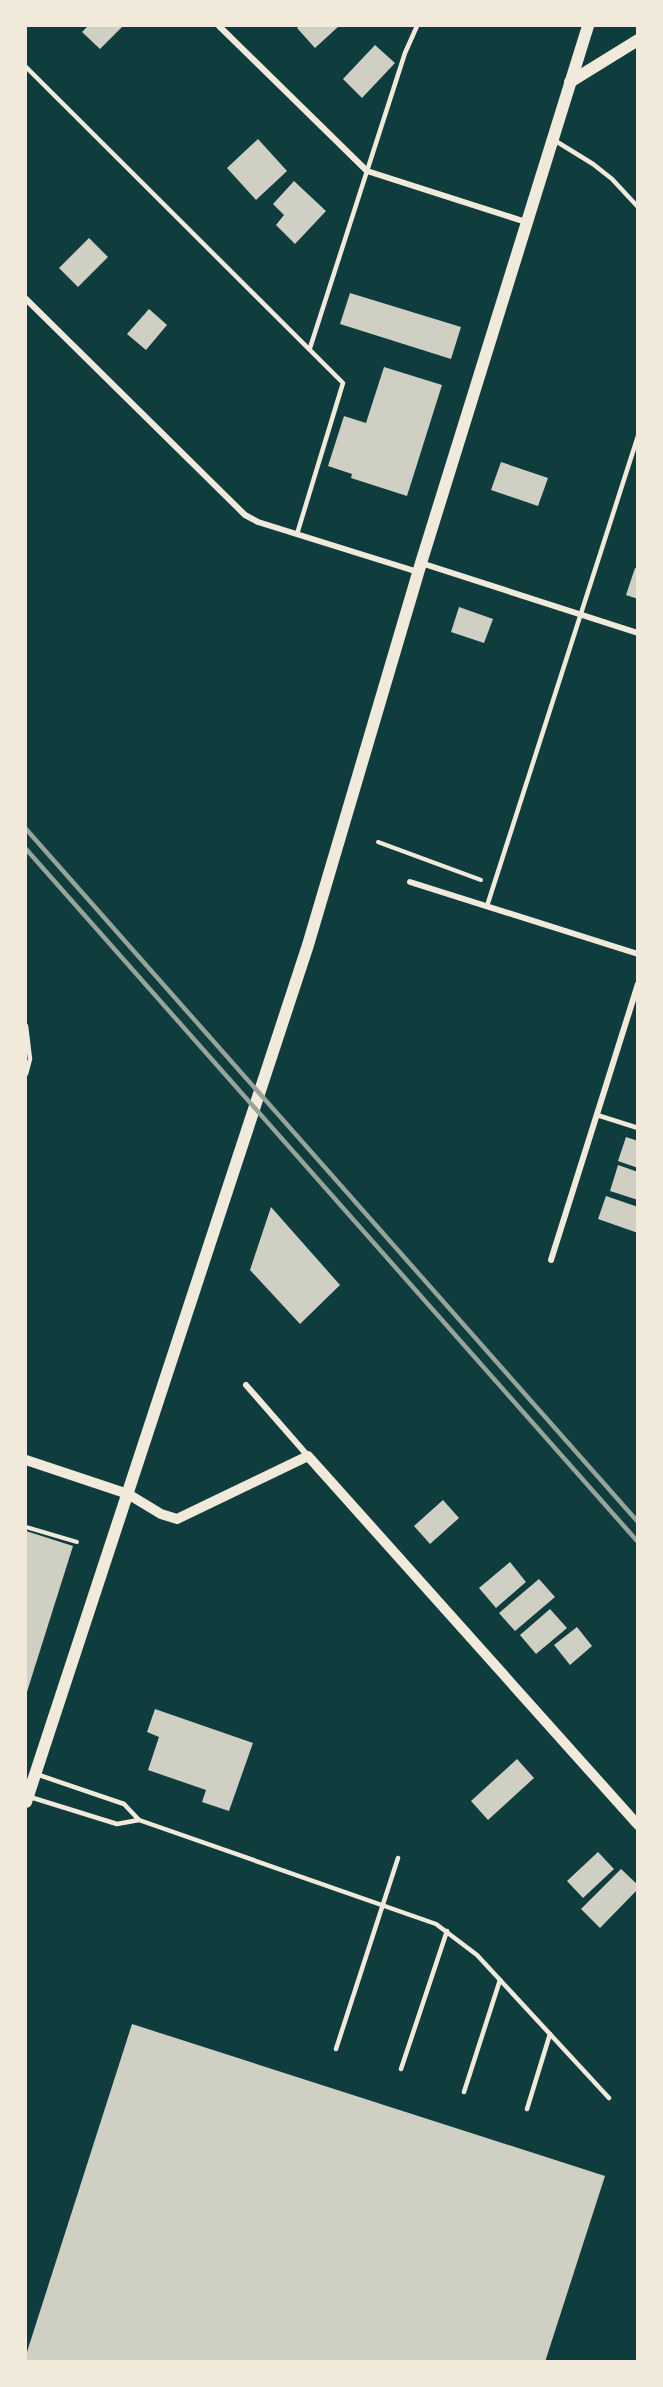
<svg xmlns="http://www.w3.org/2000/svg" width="663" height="2387" font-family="'DM Sans',sans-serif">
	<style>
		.building { fill: #cfcfc3 }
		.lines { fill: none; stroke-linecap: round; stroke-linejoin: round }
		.path { stroke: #f1e9da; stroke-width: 4 }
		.service { stroke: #f1e9da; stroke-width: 4.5 }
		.minor { stroke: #f1e9da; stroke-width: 6 }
		.tertiary { stroke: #f1e9da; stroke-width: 10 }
		.secondary { stroke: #f1e9da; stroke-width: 12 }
		.rail { stroke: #97a49c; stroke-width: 4.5 }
	</style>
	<rect width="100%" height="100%" fill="#0f3d3e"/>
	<g class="building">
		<polygon points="88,26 123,26 100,49 82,32"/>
		<polygon points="300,26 339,26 315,48 297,28"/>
		<polygon points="375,45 395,63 362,98 343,79"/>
		<polygon points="258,139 287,171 256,200 227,168"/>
		<polygon points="294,181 326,211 295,244 276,225 284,215 273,204"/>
		<polygon points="89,238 108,257 78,287 59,268"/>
		<polygon points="350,293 461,327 451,359 340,324"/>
		<polygon points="149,309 167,325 146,350 127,334"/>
		<polygon points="384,367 442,385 407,496 351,478 352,474 328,466 344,416 366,423"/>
		<polygon points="501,462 548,478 538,506 491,490"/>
		<polygon points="635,568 638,569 638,599 626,595"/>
		<polygon points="459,607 493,619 484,643 451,632"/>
		<polygon points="626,1137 638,1141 638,1168 618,1161"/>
		<polygon points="618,1165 638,1172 638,1200 610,1191"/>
		<polygon points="606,1196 638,1207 638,1233 598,1219"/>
		<polygon points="271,1207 340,1285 300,1324 250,1270"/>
		<polygon points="443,1500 459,1518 430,1544 414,1526"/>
		<polygon points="26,1531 73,1546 26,1695"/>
		<polygon points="510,1562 526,1582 496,1608 479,1588"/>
		<polygon points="539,1579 555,1597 515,1631 499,1613"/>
		<polygon points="550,1609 567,1628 536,1654 520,1635"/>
		<polygon points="577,1627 592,1646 570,1665 554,1645"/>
		<polygon points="155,1709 253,1743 229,1811 202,1802 206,1790 148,1770 159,1737 147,1732"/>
		<polygon points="517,1759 534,1778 488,1820 471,1801"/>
		<polygon points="598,1852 614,1869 583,1898 567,1881"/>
		<polygon points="621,1869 638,1885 638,1889 600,1928 581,1909"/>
		<polygon points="132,2024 605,2176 545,2362 26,2362 26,2355"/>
	</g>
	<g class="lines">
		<g class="path">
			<polyline points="378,842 481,880"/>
			<polyline points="26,1527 77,1542"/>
		</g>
		<g class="service">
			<polyline points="26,67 343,383 297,534"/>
			<polyline points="554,140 593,164 612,179 638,207"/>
			<polyline points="310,348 405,53 417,26"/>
			<polyline points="487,906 638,436"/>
			<polyline points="26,1026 30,1059 26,1074"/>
			<polyline points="597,1115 638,1128"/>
			<polyline points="30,1797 117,1824 139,1820 124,1804 36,1774"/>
			<polyline points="139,1820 436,1924 477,1955 609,2098"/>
			<polyline points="336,2049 398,1858"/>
			<polyline points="401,2069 447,1931"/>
			<polyline points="464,2092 500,1980"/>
			<polyline points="527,2109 550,2034"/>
		</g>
		<g class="minor">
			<polyline points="219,26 367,171 526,222"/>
			<polyline points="26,299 245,515 258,522 418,572"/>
			<polyline points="421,563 638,633"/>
			<polyline points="410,882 638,954"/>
			<polyline points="551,1260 638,984"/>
			<polyline points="246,1385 308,1456"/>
		</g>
		<polyline class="tertiary" points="26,1460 128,1494 161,1514 177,1519 308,1456 638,1825"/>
		<g class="secondary">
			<polyline points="570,82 638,40"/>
			<polyline points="26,1802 308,945 421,563 588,26"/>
		</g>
		<g class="rail">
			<polyline points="26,829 638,1522"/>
			<polyline points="26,849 638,1542"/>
		</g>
	</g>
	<rect width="663" height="2387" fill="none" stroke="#f1e9da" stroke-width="54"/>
</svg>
